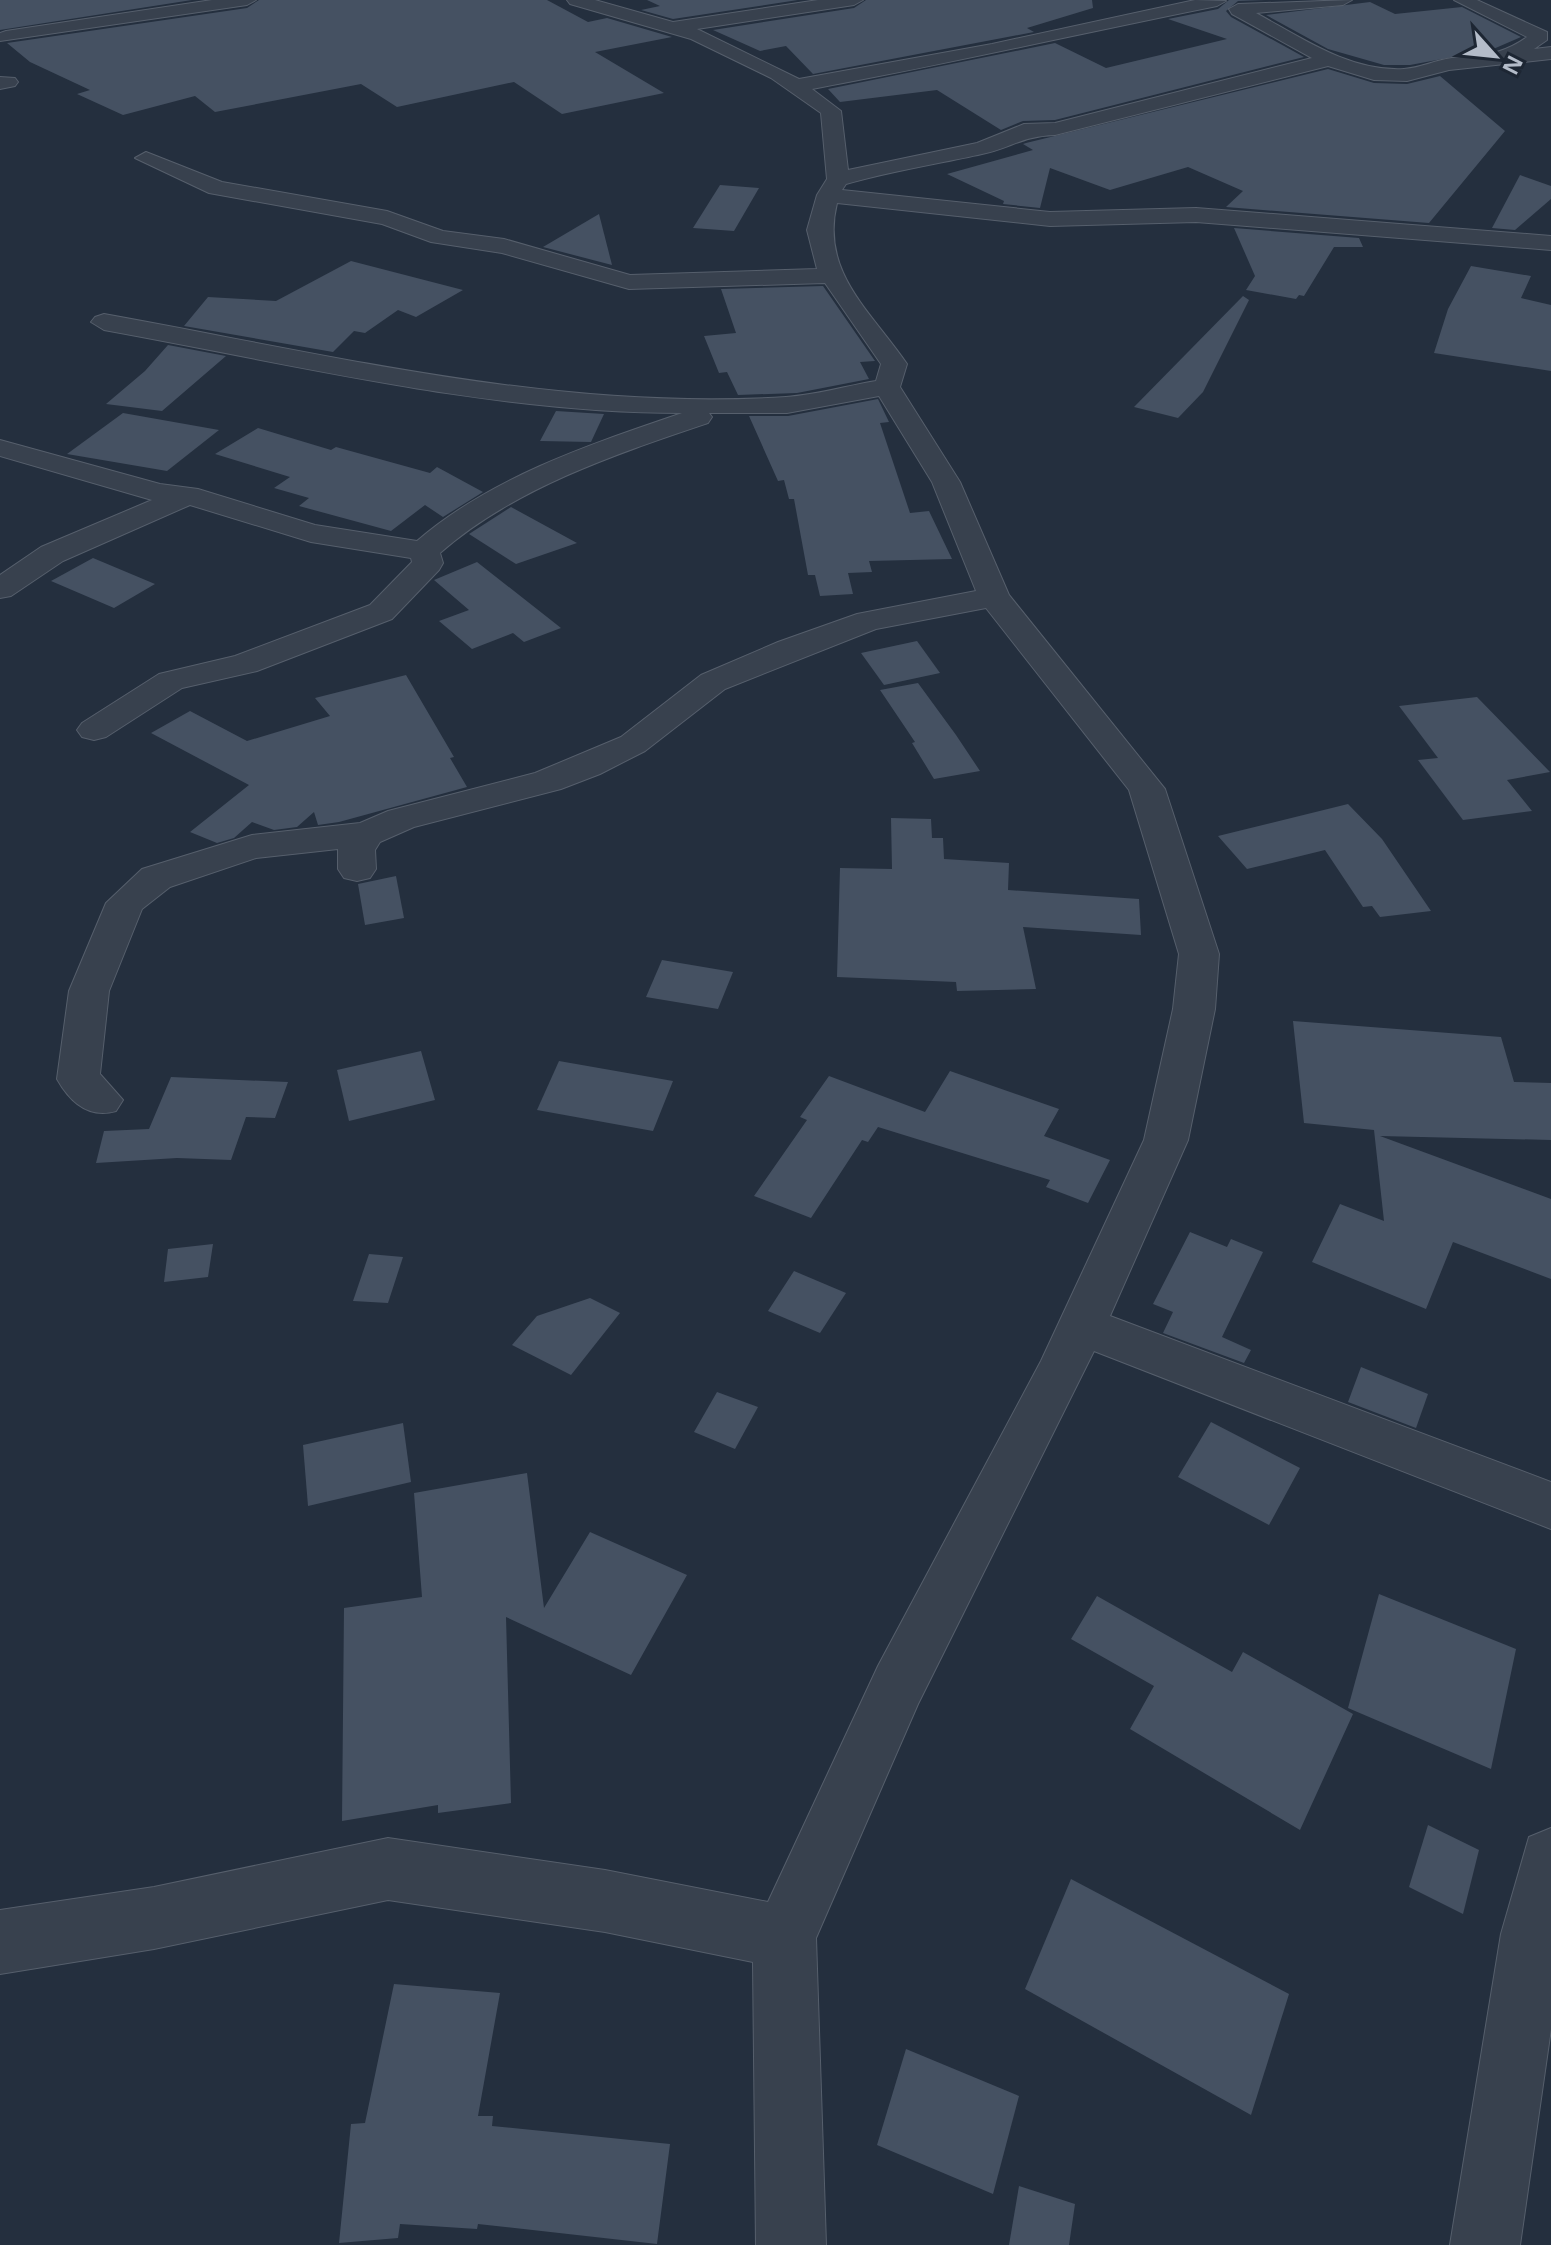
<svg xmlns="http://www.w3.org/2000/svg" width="1551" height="2245" font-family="'Noto Sans',sans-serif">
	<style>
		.building { fill: #455162 }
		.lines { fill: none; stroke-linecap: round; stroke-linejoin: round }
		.minor-casing { stroke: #565f6c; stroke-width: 2 }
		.minor { fill: #38414e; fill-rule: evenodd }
	</style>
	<rect width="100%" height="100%" fill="#242f3e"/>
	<g class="building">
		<polygon points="0,0 192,0 0,30"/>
		<polygon points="259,0 547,0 588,22 607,18 672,37 595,52 664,93 562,114 514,82 397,107 361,84 215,112 195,96 123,115 77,94 90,90 30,62 7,43 247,8"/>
		<polygon points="647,0 798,0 673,19 641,10 660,6"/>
		<polygon points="866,0 1092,0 1093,8 1027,28 1034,32 813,74 786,46 760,51 713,30 854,8"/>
		<polygon points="1229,0 1266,0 1238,1 1226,11 1231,17 1304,57 1055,120 1023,121 1001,130 937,90 840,102 828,89 1055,43 1106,68 1227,39 1168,19 1218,9"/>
		<polygon points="1370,2 1395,14 1462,7 1521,37 1491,50 1410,65 1384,65 1328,49 1266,15"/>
		<polygon points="1328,69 1374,83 1407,84 1440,76 1505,131 1429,223 1226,207 1243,191 1188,167 1110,190 1050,168 1040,208 1003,204 1004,201 947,174 1033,150 1023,144 1026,143"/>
		<polygon points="1520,175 1551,186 1551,199 1515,230 1492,228"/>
		<polygon points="720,185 759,188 734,231 693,228"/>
		<polygon points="599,214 612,265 543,247"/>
		<polygon points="1234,228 1359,238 1363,247 1334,247 1304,296 1299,295 1296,299 1246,290 1255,276"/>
		<polygon points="351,261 463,290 416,317 398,310 365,333 354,331 333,352 184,326 208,297 276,301"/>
		<polygon points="1471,266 1531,276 1521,298 1551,305 1551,371 1434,353 1448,309"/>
		<polygon points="823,286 875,361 860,362 869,379 797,393 738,395 727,372 719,373 704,336 736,333 721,289"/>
		<polygon points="1243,296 1249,300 1203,392 1178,418 1134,407"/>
		<polygon points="168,345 226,356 162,411 106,404 145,371"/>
		<polygon points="878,399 889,422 880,423 910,513 929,511 952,559 869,561 872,572 848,573 853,594 820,596 815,575 808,575 794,499 789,499 784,480 778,481 749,416 788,416"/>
		<polygon points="556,411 604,414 591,442 540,441"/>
		<polygon points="123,413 219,430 167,471 67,454"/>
		<polygon points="258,428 331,450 336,447 430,473 437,467 483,492 443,517 425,505 391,531 299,506 309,498 274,488 290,477 215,454"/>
		<polygon points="511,507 577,543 516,564 469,534"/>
		<polygon points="93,558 155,584 114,608 51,581"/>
		<polygon points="477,562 561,628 524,642 513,633 472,649 439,621 469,610 434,580"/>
		<polygon points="917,641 940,673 884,685 861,653"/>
		<polygon points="406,675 454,757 450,758 467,787 339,822 318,825 314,812 297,827 274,830 252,822 234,838 217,843 190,832 249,785 151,733 190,711 247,741 330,716 315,698"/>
		<polygon points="918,683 956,735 980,771 934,779 912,743 915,742 880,690"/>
		<polygon points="1477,697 1550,772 1507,780 1532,811 1463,820 1418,760 1438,758 1399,706"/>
		<polygon points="1348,804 1382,839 1431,911 1380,917 1372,906 1363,907 1325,850 1247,869 1218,836"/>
		<polygon points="891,818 931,819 932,838 943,838 944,859 1009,863 1008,890 1139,899 1141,935 1023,927 1036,989 957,991 956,982 837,977 840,868 892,869"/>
		<polygon points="396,876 404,918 365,925 358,884"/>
		<polygon points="662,960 733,972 718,1009 646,997"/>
		<polygon points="1293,1021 1501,1037 1514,1082 1551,1083 1551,1140 1380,1136 1551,1199 1551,1279 1453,1242 1426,1309 1312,1262 1340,1204 1384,1221 1374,1130 1304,1123"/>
		<polygon points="421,1051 435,1100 349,1121 337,1070"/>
		<polygon points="559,1061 673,1081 653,1131 537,1110"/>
		<polygon points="950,1071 1059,1109 1044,1136 1110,1160 1088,1203 1046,1187 1050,1180 878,1127 868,1142 862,1140 811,1218 754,1196 807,1120 800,1117 829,1076 925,1112"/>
		<polygon points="171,1077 288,1082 275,1118 246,1117 231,1160 177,1158 96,1163 104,1131 149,1129"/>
		<polygon points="1190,1232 1227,1247 1231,1239 1263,1252 1222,1337 1251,1350 1244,1363 1163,1333 1173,1312 1153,1304"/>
		<polygon points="213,1244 208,1277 164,1282 168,1249"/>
		<polygon points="369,1254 403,1257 388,1303 353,1301"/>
		<polygon points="794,1271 846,1293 820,1333 768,1311"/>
		<polygon points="590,1298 620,1313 571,1375 512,1345 537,1316"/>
		<polygon points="1361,1367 1428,1394 1416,1428 1348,1402"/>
		<polygon points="717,1392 758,1407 735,1449 694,1432"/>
		<polygon points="1211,1422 1300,1468 1269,1525 1178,1477"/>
		<polygon points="403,1423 411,1482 308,1506 303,1445"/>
		<polygon points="527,1473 544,1608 590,1532 687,1575 631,1675 506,1617 511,1803 438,1813 438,1805 342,1821 344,1608 422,1597 414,1493"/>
		<polygon points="1379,1594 1516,1649 1491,1769 1348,1708"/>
		<polygon points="1097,1596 1232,1672 1243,1652 1353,1714 1300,1830 1130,1729 1154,1686 1071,1639"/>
		<polygon points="1428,1825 1479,1850 1463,1914 1409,1887"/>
		<polygon points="1071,1879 1289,1994 1251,2115 1025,1989"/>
		<polygon points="394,1984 500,1993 478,2116 493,2116 492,2126 670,2144 657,2244 478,2224 477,2229 400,2224 398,2238 339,2243 351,2124 365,2123"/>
		<polygon points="906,2049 1019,2096 993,2194 877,2145"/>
		<polygon points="1019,2186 1075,2204 1069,2245 1009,2245"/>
	</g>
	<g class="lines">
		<defs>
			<g id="minor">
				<polygon points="212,0 256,0 247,5 0,41 0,33 6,31"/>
				<path d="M567,0h28l78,22 145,-22h45l-9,5 -157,24 102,50 193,-35 203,-44 31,1 -9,5c-135,27 -269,58 -405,83l29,22 7,59 129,-27 47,-19 31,-1 257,-65 -80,-44 -3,-5 9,-5 114,-4 -9,5 -87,8c46,25 94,59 148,56 16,-1 32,-9 48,-11 32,-4 48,-2 75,-21l-73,-37h23l70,32v8l-13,9 17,-2v12l-102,11 -42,11 -33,-1 -46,-14 -273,69c-33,1 -44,13 -73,19 -45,10 -91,17 -136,30l-4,6 208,22 146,-4 355,28v14l-355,-28 -146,4 -213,-23c-17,69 33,107 70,161l-7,23 60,95 49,113 156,194 54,165 -4,55 -27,131 -78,176 441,166v47l-457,-178 -176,353 -102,234 10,307h-70l-3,-283 -148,-30 -217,-32 -234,49 -154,25v-64l154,-23 234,-49 217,32 163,32 110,-236 163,-305 103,-221 29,-131 6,-55 -50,-164 -143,-182 -110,21 -151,60 -80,62 -45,23 -39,15 -147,38 -34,15 -5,8 1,19 -6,9 -13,3 -13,-3 -6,-9v-20l-82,9 -86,29 -28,22 -33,82 -9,83 23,26 -7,11c-27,8 -46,-9 -59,-32l12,-88 37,-88 36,-34 110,-34 108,-12 28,-12 147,-38 86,-36 80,-62 77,-33 79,-28 119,-23 -44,-109 -53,-86 -92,17h-78l3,4 -4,6c-92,31 -194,65 -268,130l3,10 -4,7 -47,49 -135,52 -75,17 -76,49 -12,3 -12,-3 -5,-7 5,-7 77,-49 76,-18 135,-51 42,-43 -1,-4 -100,-16 -121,-37 -127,56 -52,35 -11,2v-23l41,-28 111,-47 -152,-44v-16l160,44 38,5 117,36 102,16c74,-64 174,-97 265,-128 -192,0 -389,-49 -578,-83l-13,-8 4,-5 9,-3c223,40 453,98 682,83 29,-2 60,-11 90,-16l5,-17 -56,-81 -196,6 -127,-36 -71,-11 -49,-18 -173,-31 -74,-35 11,-6 76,30 165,29 56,20 61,8 126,36 187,-6 -10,-39 10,-35 10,-16 -6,-66 -50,-35 -80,-39 -121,-35z"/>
				<polygon points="0,77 15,78 18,82 15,86 0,89"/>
				<polygon points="1551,1828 1551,2029 1520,2245 1450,2245 1501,1934 1529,1837"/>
			</g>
		</defs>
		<use href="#minor" class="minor-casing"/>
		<use href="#minor" class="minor"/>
	</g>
	<g transform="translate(1495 56) rotate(117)" stroke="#1d2633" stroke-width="6" paint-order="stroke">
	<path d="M0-6L14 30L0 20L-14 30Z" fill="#b4bcc9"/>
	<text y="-12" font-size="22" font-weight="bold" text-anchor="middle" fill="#b4bcc9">N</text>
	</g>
</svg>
